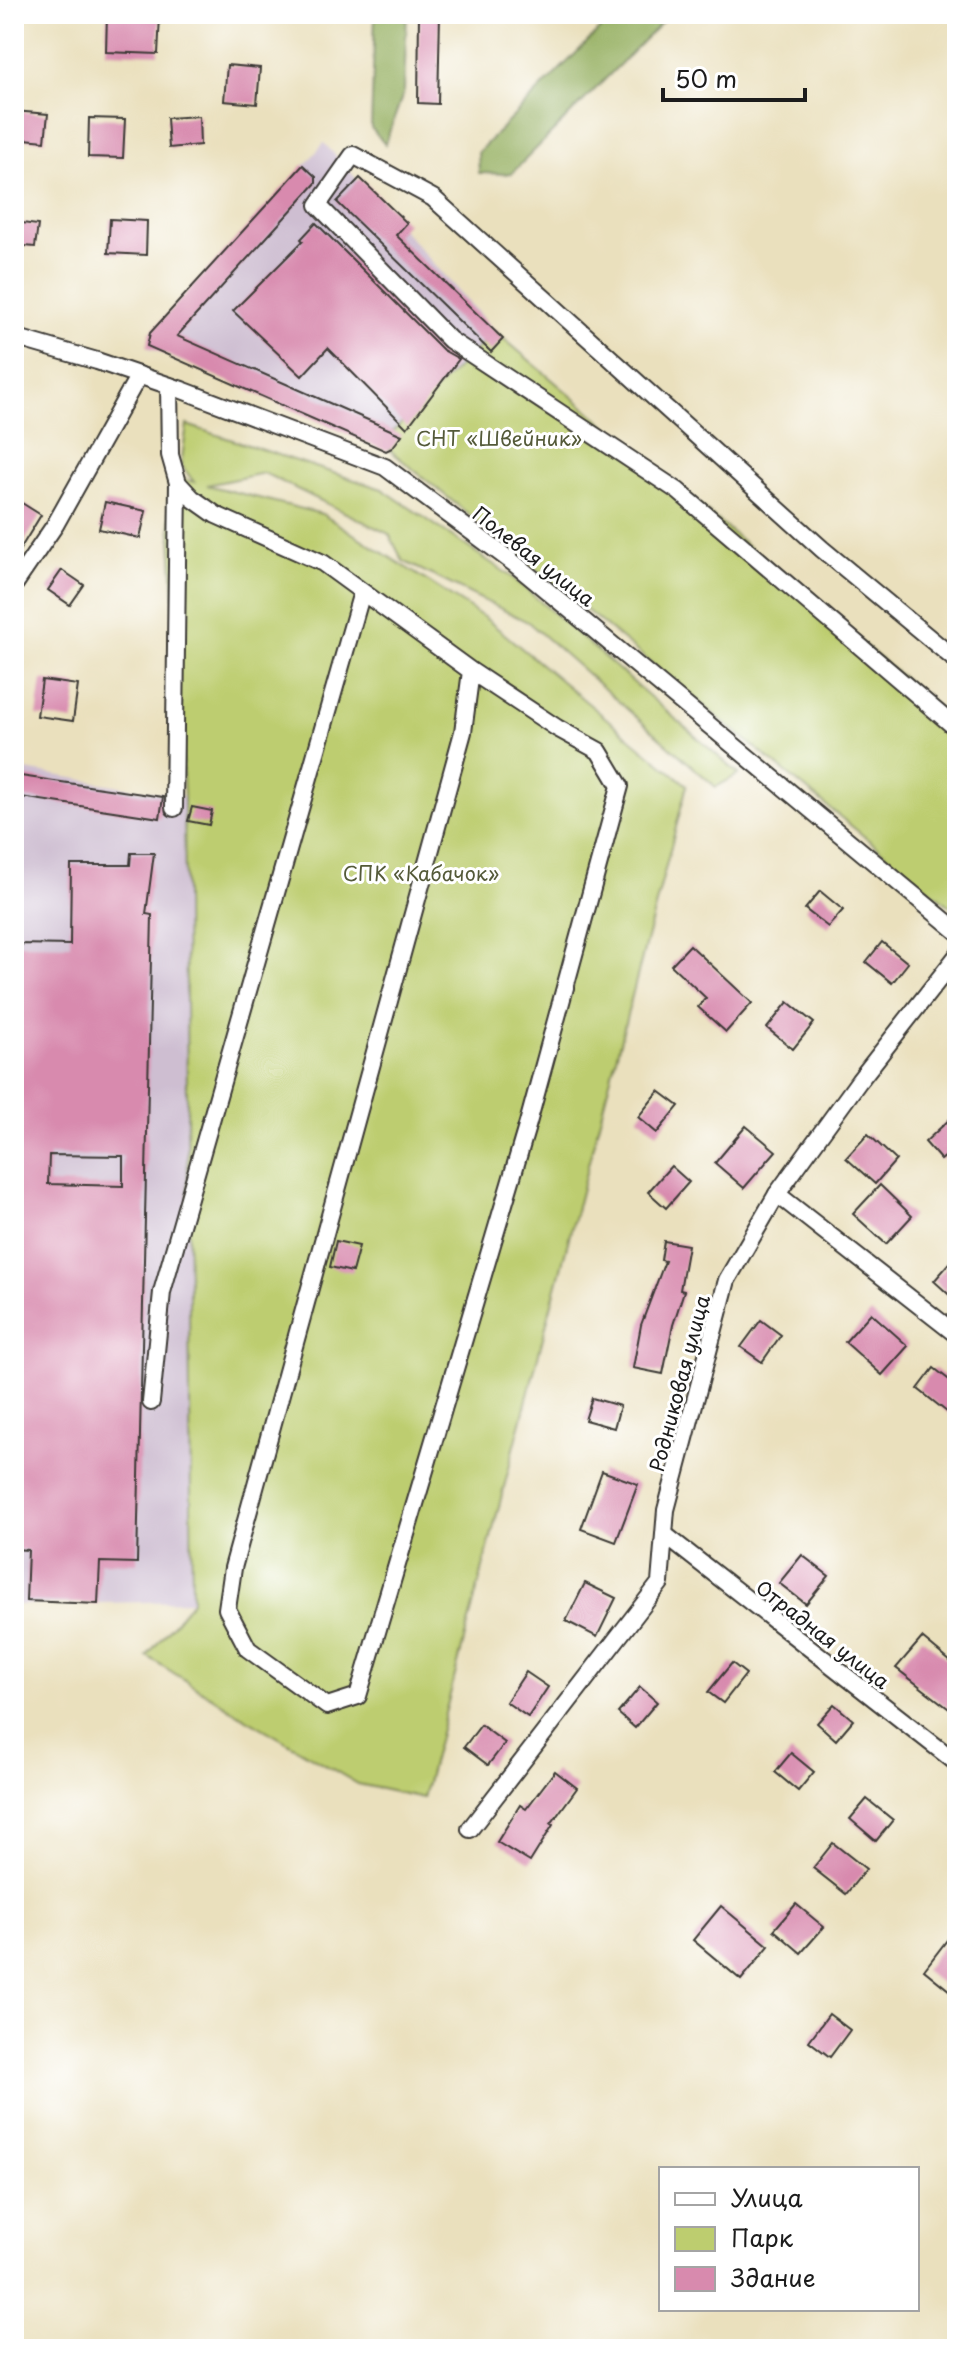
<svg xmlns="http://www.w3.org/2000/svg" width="971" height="2363" font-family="'Playpen Sans',sans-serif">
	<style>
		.industrial { fill: #cebed1 }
		.green { fill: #bdcd6f; stroke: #6c7446; stroke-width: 2 }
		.forest { fill: #96b062; stroke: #59663f; stroke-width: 2 }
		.building { fill: #d88aae; fill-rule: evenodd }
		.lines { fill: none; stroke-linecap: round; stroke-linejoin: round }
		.minor-casing { stroke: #3b3934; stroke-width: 20 }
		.minor { stroke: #fff; stroke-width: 16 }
		.labels { text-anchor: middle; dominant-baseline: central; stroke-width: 6; stroke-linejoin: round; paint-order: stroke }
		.park-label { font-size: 20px; fill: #545a39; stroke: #fff }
		.street-label { font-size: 20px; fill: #1c1c1c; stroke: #fff }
	</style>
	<rect width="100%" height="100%" fill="#fff"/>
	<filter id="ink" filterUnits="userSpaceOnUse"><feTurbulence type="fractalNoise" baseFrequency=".0125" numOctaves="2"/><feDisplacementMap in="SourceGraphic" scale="16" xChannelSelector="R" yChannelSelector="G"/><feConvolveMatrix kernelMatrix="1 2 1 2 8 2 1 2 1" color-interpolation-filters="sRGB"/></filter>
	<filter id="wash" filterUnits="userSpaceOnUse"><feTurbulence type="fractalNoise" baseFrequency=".006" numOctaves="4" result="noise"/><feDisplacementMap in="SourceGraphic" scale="32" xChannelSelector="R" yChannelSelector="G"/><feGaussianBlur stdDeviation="1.8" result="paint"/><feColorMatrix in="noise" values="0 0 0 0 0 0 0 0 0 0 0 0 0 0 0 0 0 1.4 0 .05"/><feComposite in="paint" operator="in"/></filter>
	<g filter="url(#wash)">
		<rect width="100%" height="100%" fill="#eae0bd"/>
		<g class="industrial">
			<polygon points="324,143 495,331 381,443 147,347"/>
			<polygon points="14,768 184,797 192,1601 14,1605"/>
		</g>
		<g class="green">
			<polygon points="495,331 957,724 957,912 381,443"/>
			<polygon points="187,425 382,489 512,577 739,774 716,787 528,622 403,561 389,534 264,473 207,485 322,514 485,618 687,785 423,1798 358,1784 240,1715 147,1656 192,1601 184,797 168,476 194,482 181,465"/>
		</g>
		<g class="forest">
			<polygon points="375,14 407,14 404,91 385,144 371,128"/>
			<polygon points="615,14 670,14 511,174 479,173 478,152"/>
		</g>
		<g id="blocks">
			<g class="building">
				<polygon points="107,14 160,16 158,54 106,52"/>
				<polygon points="419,14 440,14 438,104 418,103"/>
				<polygon points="227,65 260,68 257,104 224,101"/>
				<polygon points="14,111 48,114 45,141 14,138"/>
				<polygon points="199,116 200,145 169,148 167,118"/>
				<polygon points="89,118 125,119 123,158 88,157"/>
				<polygon points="303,165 316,177 316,183 177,336 402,435 392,448 386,451 147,346 150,333"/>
				<polygon points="360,178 407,223 396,235 503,339 491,352 337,202"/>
				<polygon points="110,219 147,221 146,255 108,253"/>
				<polygon points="14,222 38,225 35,247 14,245"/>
				<polygon points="316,223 443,350 459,359 407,428 328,348 302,376 233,311 303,241 301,239"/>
				<polygon points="14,498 41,515 14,559"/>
				<polygon points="105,502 146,511 140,538 99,529"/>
				<polygon points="62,570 84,585 70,605 48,590"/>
				<polygon points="42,680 78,685 73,721 37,716"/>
				<polygon points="14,775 163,797 160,818 14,796"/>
				<polygon points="192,807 212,811 209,825 188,821"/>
				<path d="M131,853h23l-8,61 6,1 -15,648 -37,-1 -2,42 -72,-3 2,-51 -14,-1v-496l3,-109 53,1 1,-80h59zM49,1155l74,1v30l-75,-2z"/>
				<polygon points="820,891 843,910 828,927 805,909"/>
				<polygon points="882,942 908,963 892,983 866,962"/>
				<polygon points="690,945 752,1003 726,1032 698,1007 706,998 671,965"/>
				<polygon points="788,1002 814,1023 793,1049 767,1028"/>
				<polygon points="659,1091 679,1106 657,1133 638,1117"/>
				<polygon points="950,1119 957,1127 957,1147 941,1160 925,1142"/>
				<polygon points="746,1126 776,1151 744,1188 715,1163"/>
				<polygon points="868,1134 896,1160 875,1184 846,1158"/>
				<polygon points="671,1166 689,1182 666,1208 648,1192"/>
				<polygon points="880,1185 912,1216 886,1244 853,1214"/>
				<polygon points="336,1241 359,1246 352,1272 330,1267"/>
				<polygon points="664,1241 688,1245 680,1290 684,1291 673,1325 663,1374 633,1368 641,1325 665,1261 661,1260"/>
				<polygon points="957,1255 957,1302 934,1281"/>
				<polygon points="871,1313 908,1346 882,1375 845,1342"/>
				<polygon points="761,1320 781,1335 762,1362 741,1347"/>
				<polygon points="934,1368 957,1386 957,1420 918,1389"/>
				<polygon points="592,1398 620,1406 614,1428 585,1420"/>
				<polygon points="602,1471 638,1484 616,1542 581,1529"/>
				<polygon points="802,1555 829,1576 806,1604 779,1583"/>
				<polygon points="585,1583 616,1598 597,1637 566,1621"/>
				<polygon points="922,1638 957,1667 957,1715 896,1668"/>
				<polygon points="732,1663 746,1674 723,1703 708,1692"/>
				<polygon points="526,1672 548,1687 528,1717 506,1702"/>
				<polygon points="640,1687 657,1702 635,1728 618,1713"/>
				<polygon points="834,1704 853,1720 836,1740 817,1723"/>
				<polygon points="481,1725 505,1743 488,1765 464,1747"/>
				<polygon points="791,1753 814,1772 798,1791 775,1772"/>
				<polygon points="555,1771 577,1788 551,1824 553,1825 530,1862 497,1842 520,1805 526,1809"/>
				<polygon points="867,1799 893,1820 876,1841 850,1819"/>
				<polygon points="833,1843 866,1869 846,1894 813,1868"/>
				<polygon points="796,1904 824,1927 801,1953 774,1930"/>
				<polygon points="721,1906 769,1946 741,1980 693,1940"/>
				<polygon points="957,1927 957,1982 950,1991 924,1970"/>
				<polygon points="829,2014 850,2030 830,2057 809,2041"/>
			</g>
		</g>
	</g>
	<g filter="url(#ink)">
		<use href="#blocks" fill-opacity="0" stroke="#3b3934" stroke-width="2"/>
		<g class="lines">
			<defs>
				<g id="minor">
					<polyline points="14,337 97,361 182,390 385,467 515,564 957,931"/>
					<polyline points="169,386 170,455 178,483 192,498 216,515 323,563 471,671 557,728 599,751 620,786 528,1123 358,1696 327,1706 248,1649 227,1609 233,1568 463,732 471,671"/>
					<polyline points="14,585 55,525 139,375"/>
					<polyline points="957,661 822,549 433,198 353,155 318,205 450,340 678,491 957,729"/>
					<polyline points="174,808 178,483"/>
					<polyline points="777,1194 957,1335"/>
					<polyline points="151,1402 162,1292 362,592"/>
					<polyline points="665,1535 957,1763"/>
					<polyline points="470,1829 660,1583 666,1510 727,1280 777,1194 859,1081 957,956"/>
				</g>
			</defs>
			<use href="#minor" class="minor-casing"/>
			<use href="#minor" class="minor"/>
		</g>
	</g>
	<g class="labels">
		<g class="park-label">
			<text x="499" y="438">СНТ «Швейник»</text>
			<text x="421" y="873">СПК «Кабачок»</text>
		</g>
		<g class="street-label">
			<text transform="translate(534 556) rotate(38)">Полевая улица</text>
			<text transform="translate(679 1383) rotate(-75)">Родниковая улица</text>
			<text transform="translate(823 1634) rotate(38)">Отрадная улица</text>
		</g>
	</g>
	<rect width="971" height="2363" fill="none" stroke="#fff" stroke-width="48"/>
	<rect x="659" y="2167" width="260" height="144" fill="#ffffff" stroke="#a4a4a4" stroke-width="2"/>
	<rect x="675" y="2193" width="40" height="12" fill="#ffffff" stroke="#a4a4a4" stroke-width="2"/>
	<text x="731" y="2207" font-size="24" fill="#1c1c1c">Улица</text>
	<rect x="675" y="2227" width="40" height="24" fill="#bdcd6f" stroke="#a4a4a4" stroke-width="2"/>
	<text x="731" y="2247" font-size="24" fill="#1c1c1c">Парк</text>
	<rect x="675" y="2267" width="40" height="24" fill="#d88aae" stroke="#a4a4a4" stroke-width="2"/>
	<text x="731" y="2287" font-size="24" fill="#1c1c1c">Здание</text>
	<path d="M663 88v12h142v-12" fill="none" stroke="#1c1c1c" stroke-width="4"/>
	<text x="675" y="88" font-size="24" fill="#1c1c1c" stroke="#ffffff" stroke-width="6" paint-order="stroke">50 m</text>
</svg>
